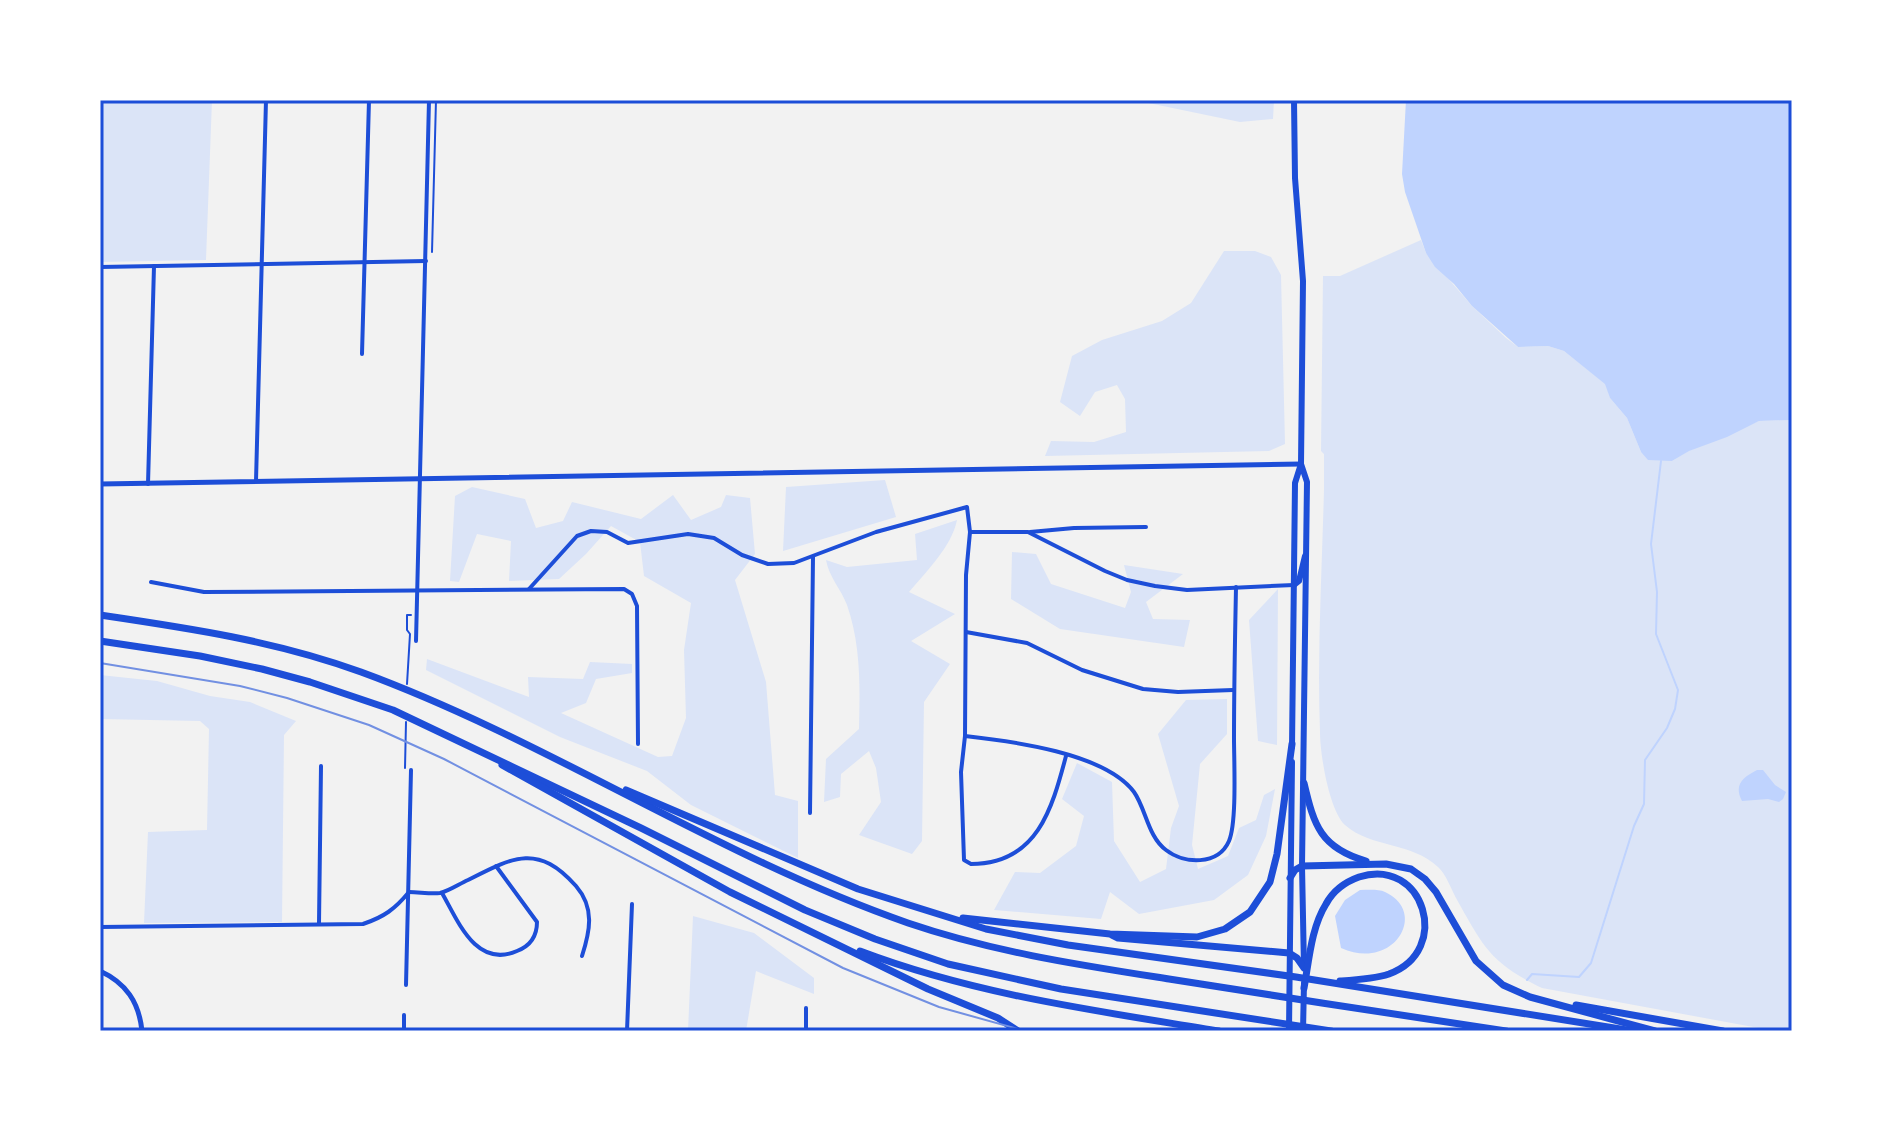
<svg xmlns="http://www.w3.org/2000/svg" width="1892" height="1131" font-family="'Exo 2',sans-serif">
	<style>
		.green { fill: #dbe4f7 }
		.water { fill: #bfd3fe }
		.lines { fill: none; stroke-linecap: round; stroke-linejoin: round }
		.stream { stroke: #bfd3fe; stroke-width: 2 }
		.path { stroke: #1d4ed8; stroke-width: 2 }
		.minor { stroke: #1d4ed8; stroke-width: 4 }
		.tertiary { stroke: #1d4ed8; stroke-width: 5 }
		.secondary { stroke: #1d4ed8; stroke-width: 5 }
		.primary { stroke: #1d4ed8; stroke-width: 6 }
		.motorway { stroke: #1d4ed8; stroke-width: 7 }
		.tram { stroke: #7290e2; stroke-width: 2 }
		.neatline { fill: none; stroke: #1d4ed8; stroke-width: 3 }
	</style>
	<rect width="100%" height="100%" fill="#f2f2f2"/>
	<g class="green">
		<polygon points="100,100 212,100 206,260 100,262"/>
		<polygon points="1134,100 1274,100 1273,119 1240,122"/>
		<path d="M1421,240l5,13 46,53 34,32 12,9 30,-1 16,5 42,33 4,14 17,20 14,34 31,9 16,-10 71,-30 33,-1v611h-17l-233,-43c-52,-25 -59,-42 -86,-90 -5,-9 -10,-24 -18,-31 -26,-25 -67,-19 -93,-42 -16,-15 -25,-71 -25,-93 -3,-80 2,-162 4,-243v-35l-3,-3 2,-175h17z"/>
		<polygon points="1224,251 1255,251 1271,257 1281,275 1285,444 1269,451 1045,456 1051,441 1094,442 1126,432 1125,399 1117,385 1095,392 1080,416 1060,402 1072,356 1102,340 1162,321 1191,303"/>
		<polygon points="885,480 896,517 783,551 786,487"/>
		<polygon points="472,487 525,499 536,528 563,521 572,502 641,519 673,495 691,520 721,507 726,495 750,498 755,554 735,580 766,682 775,795 798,801 798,858 691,805 647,771 560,737 426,670 427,659 529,697 528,677 583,679 590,662 632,664 632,673 596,679 586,703 561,713 658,757 672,756 686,718 684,650 691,603 644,576 640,542 611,526 586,554 559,579 509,581 511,541 477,534 459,582 450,581 455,496"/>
		<path d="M957,520c-5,26 -31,52 -48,72l46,22 -44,27 39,23 -26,38 -2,139 -10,13 -53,-19 22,-33 -5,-34 -7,-17 -28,23 -1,23 -16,5 2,-43 33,-30c1,-42 2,-84 -12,-124 -6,-16 -18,-28 -21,-45l21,7 70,-7 -2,-26z"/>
		<polygon points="1012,552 1036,554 1051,584 1125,608 1131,592 1124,565 1183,574 1146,602 1153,619 1190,620 1184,647 1060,629 1011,599"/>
		<polygon points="1278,589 1277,745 1258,741 1249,620"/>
		<polygon points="100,675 157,681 210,696 250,702 296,721 284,735 282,922 144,923 148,832 207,830 209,729 200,721 100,719"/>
		<polygon points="1227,699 1227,734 1200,764 1192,845 1198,869 1228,856 1239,828 1256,820 1264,795 1275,789 1266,836 1248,875 1214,900 1139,914 1110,892 1101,919 994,910 1015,872 1040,873 1076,846 1084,816 1062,799 1077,763 1112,782 1114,841 1140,882 1166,869 1171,828 1179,806 1158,734 1186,700"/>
		<polygon points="693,916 754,933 814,978 814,994 756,971 746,1031 688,1031"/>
	</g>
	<g class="water">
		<polygon points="1406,100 1792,100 1792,420 1759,421 1727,437 1689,451 1672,461 1648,460 1641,452 1627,418 1610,398 1605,384 1564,351 1548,346 1518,347 1472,306 1454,284 1435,267 1426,253 1405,192 1402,174"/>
		<path d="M1757,770h6l12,15 11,7 -3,7 -4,3 -11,-3 -26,2c-9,-17 2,-24 15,-31z"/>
		<path d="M1360,890c8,0 19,-1 25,2 44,20 9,80 -44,56l-6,-32 10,-16z"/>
	</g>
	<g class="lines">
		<polyline class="stream" points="1527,980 1532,974 1579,977 1591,963 1634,826 1644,804 1645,760 1667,728 1675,709 1678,690 1656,634 1657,592 1651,544 1661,461"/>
		<g class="path">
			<polyline points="432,252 436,100"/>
			<polyline points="407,684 410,634 407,630 407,615 411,615"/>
			<polyline points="405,768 406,722"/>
		</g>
		<g class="minor">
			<polyline points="100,267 426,261"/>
			<polyline points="362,354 369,100"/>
			<polyline points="256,481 266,100"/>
			<polyline points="148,484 154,266"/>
			<polyline points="970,532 1028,532 1105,571 1127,580 1155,586 1187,590 1294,585"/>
			<polyline points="1030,532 1074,528 1146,527"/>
			<polyline points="151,582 204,592 624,589 632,594 637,606 638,744"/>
			<path d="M529,589l48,-53 14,-5 16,1 21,11 60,-9 26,4 28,17 26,9 26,-1 82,-31 91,-25 3,25 -4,43 -1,161 -4,36 3,88 7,4c66,0 81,-55 95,-108"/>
			<polyline points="966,632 1027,643 1082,670 1143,689 1178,692 1233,690"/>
			<polyline points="416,641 429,100"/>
			<path d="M965,736c46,5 140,17 169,56 12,17 14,45 32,58 18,14 52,16 63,-9 8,-19 5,-79 5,-103 0,-50 1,-101 2,-151"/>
			<polyline points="810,813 813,557"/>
			<path d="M409,892c10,0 21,2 31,1 9,-2 19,-9 28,-13 45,-23 70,-37 108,6 19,22 14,45 6,70"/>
			<path d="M442,893c16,28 34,76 75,58 13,-5 20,-15 20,-29l-41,-56"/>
			<polyline points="319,923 321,766"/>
			<path d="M100,927l263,-3c21,-7 32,-15 46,-32"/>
			<polyline points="406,985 411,770"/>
			<polyline points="404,1031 404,1015"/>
			<polyline points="627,1031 632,904"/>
			<polyline points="806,1031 806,1008"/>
		</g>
		<polyline class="tertiary" points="100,484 1301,464"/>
		<path class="secondary" d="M100,971c26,12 39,31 42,60"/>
		<g class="primary">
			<polyline points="1301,464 1307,482 1302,866 1304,968"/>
			<polyline points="1294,585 1299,581 1305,556"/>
			<polyline points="1292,747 1295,483 1301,464 1303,281 1295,178 1294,100"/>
			<polyline points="1289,1031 1292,762"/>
			<polyline points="1303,1031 1304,983"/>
		</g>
		<g class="motorway">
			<path d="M100,615c88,13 176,26 261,57 188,69 357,185 547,251 85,29 172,42 261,56 112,18 225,35 337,52"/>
			<polyline points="100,641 200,656 262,669 310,682 393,710 641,828 805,910 875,939 948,964 1061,989 1331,1031"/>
			<polyline points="502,765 730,892 928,989 998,1018 1018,1031"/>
			<path d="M1304,783c10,43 17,65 62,78"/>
			<polyline points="626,790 858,889 986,929 1068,945 1296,977 1633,1031"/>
			<polyline points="1290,878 1295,870 1302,866 1386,864 1411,869 1425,879 1436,892 1476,961 1503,985 1530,997 1655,1031"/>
			<polyline points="963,918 1110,934 1197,937 1225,929 1250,912 1270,882 1277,854 1292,744"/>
			<polyline points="1112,935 1118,938 1289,953 1297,958 1304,968"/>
			<path d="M860,951c116,44 238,60 359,80"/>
			<path d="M1304,988c5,-27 7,-60 22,-84 7,-13 19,-22 33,-27 65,-21 94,74 30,97 -15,5 -33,6 -49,7"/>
			<polyline points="1576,1005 1723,1031"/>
		</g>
		<polyline class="tram" points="100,663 240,686 287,698 369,725 444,759 843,968 939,1007 1025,1031"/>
	</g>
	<rect width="1892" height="1131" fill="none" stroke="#ffffff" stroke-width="204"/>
	<rect x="102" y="102" width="1688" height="927" class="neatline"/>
</svg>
